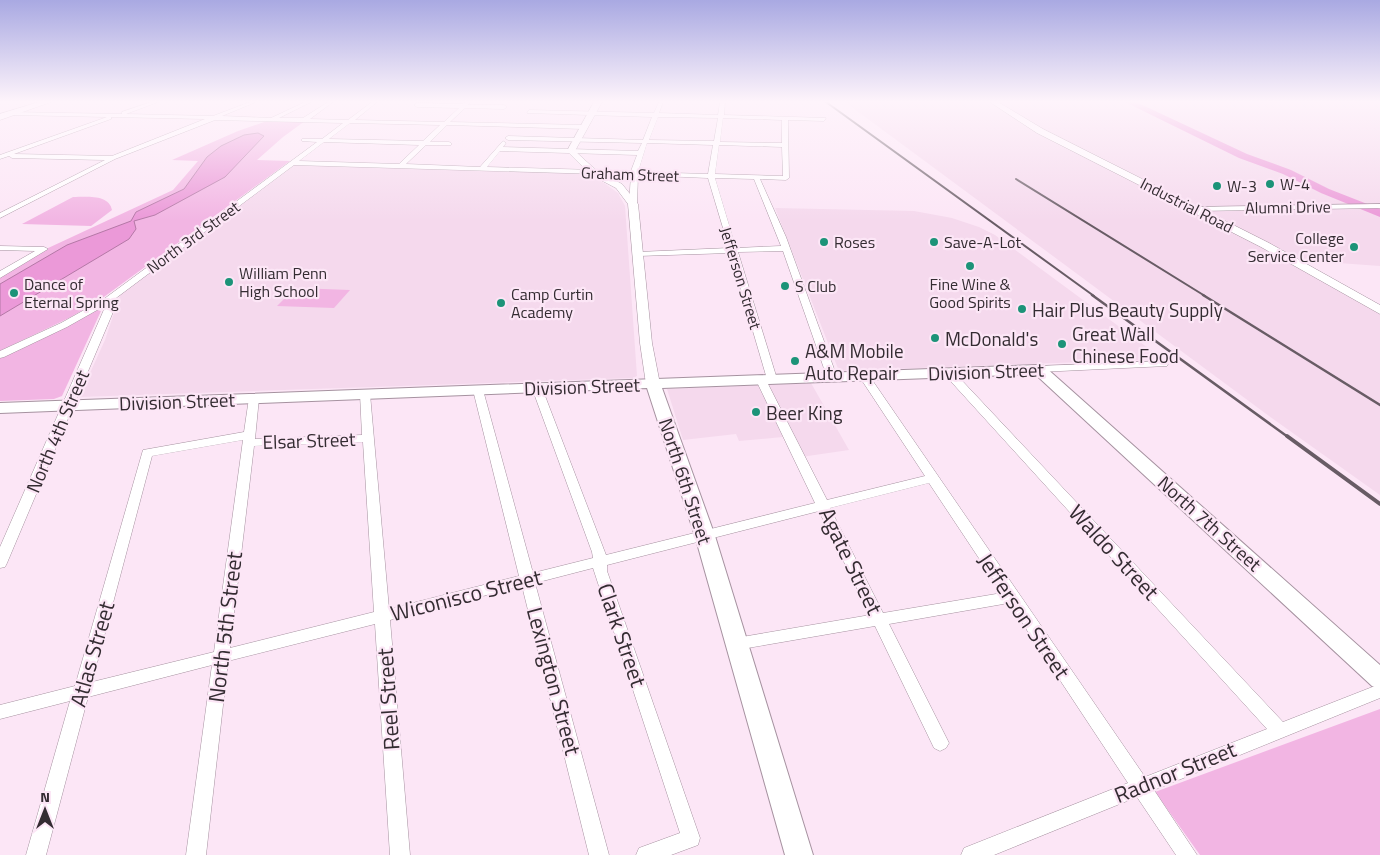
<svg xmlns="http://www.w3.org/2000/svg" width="1380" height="855" font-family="'Titillium Web',sans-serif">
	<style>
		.built { fill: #f5d9ed }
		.green { fill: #f2b5e3 }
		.water { fill: #eb99d8; stroke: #b478a6 }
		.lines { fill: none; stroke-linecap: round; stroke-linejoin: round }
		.river { fill: #eb99d8; fill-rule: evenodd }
		.minor-casing { stroke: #a692a0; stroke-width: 1 }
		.tertiary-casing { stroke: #a692a0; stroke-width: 1 }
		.secondary-casing { stroke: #a692a0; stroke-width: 2 }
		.primary-casing { stroke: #a692a0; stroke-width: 1 }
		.minor { fill: #fff; fill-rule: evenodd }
		.tertiary { fill: #fff; fill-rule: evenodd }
		.secondary { fill: #fff; fill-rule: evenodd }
		.primary { fill: #fff; fill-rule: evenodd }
		.rail-far2 { stroke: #685c65; stroke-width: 2 }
		.rail-far1 { stroke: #685c65; stroke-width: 2.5 }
		.rail { stroke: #685c65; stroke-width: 4 }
		.poi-dot { fill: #1c9378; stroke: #fce6f6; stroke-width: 2 }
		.labels { text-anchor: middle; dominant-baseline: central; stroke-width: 4.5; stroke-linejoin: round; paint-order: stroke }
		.far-street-label { font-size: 16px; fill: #342c32; stroke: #fce6f6 }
		.far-poi-label { font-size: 16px; fill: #342c32; stroke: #fce6f6; text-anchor: start }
		.poi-label { font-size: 19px; fill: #342c32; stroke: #fce6f6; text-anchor: start }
		.street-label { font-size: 19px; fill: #342c32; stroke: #fce6f6 }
		.near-street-label { font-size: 22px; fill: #342c32; stroke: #fce6f6 }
	</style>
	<rect width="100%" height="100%" fill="#fce6f6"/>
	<g class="built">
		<polygon points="845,102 989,102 1018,121 1250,240 1380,313 1380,495 1269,416"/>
		<polygon points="999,102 1380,102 1380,266 1297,260 1214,214 1042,130"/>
		<polygon points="295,165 587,174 604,183 618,193 625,206 637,376 633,378 79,397 105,340 120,295"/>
		<polygon points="775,208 914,211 952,218 979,227 995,235 1163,359 839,371"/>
		<polygon points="811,383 849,450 794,458 783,437 739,441 736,434 683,440 667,389"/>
	</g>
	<g class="green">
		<polygon points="270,120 305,121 283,137 257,160 290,161 97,302 69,318 0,351 0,277 46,249 173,190 198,161 172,160 238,131"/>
		<path d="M73,197c13,0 36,-3 39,13l-21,16 -69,-2z"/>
		<polygon points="295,288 296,288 350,290 334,308 277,306"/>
		<polygon points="97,310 101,311 62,396 54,399 0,401 0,358"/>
		<polygon points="1380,709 1380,855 1200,855 1155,792"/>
	</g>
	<polygon class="water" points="258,133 264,136 225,177 155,215 134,221 136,229 129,239 0,316 0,284 67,245 131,221 136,212 184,189 207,157 221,146 244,135"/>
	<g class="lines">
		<polygon class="river" points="1125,102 1136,102 1247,154 1291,170 1329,189 1380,209 1380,217 1321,193 1283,174 1239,158"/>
		<defs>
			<g id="minor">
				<path d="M151,102h7l-32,12 87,2 37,-14h6l-34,14 49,2 34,-16h6l-32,16h24l25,-16h5l-23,17 38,1 24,-18h5l-22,18 89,2 15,-14 -42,-1 -3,-2 3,-2 45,1 3,-2h5l-2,3h36l3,2 -3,2 -39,-1 -15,14 134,3 3,2 -3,2 -137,-4 -17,17h19l2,1v2h-25l-20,19 74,3 23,-26 3,2 -3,4 135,4 4,-8 -134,-3 -3,-2 3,-2 135,4 9,-23 -125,-4 2,-3 125,3 5,-11h4l-4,11 59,2 2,-13h5l-1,13 102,3 -2,3 -36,-1 1,58 -3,2 -26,-1 26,58 51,140 -5,3 -5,-3 -44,-126 -45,1 39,127 -5,3 -5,-3 -37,-126 -92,3 -4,-2 4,-2 91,-4 -21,-70 -70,-3 -1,29 -4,2 -4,-2 2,-29 -337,-10 -182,136 4,4 -109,258 -2,4 -5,1v-21l106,-242 -39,22 -63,30 -4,1v-7l61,-28 43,-24 213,-157 -15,-1v-2h20l21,-16 -128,-3 -100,39 -115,59v-5l105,-53 -93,-2 -3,-2 -9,3v-4l107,-38 -95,-2 -2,-3 112,2v-2zM111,117l94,2 -93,37 -98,-2 97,-35zM658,117l60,1 -4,23 -65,-1zM723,118l59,2v23l-62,-1zM350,123l90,2 -17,16 -94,-2zM324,142l95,3 -20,19 -100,-3zM647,143l66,2 -5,29 -70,-2zM719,145l63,2 1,29 -68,-2zM500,151l137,4 -6,16 -144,-4zM715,178l39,1 27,67 -45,2z"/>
				<polygon points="1380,204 1380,208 1196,211 1192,209 1196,207"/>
				<polygon points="0,246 44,247 48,249 0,278 0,271 35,251 0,250"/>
				<polygon points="1163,361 1168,364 1167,366 1039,372 1034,369 1039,366"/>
				<path d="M949,370l4,1 330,351 97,-38v14l-226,92 43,65h-21l-39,-58 -143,58h-33l3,-7 164,-65 -119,-180 -120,21 60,119 -3,5 -6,3 -6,-3 -59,-122 -139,24 -5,-2 -3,-4 3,-4 5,-2 134,-23 -51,-104 -212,54v6l93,267 -2,7 -27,10h-35l3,-7 41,-15 -87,-265 -58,15 74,272h-20l-67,-269 -132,34 20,235h-20l-15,-231 -147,37 -22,194h-20l26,-190 -124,32 -42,158h-20l44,-154 -70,18v-14l75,-19 68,-236 101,-18 5,-34 5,-3 5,3 -4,41 107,-4 -2,-41 5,-3 5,3 19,215 130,-33 -46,-186 1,-2h8l1,2 50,183 60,-15 -1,-6 -60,-164 1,-2h8l1,2 64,167 209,-52 -59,-123 5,-3 5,3 61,120 98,-24 -66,-100 5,-3 4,1 277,403 122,-48 -322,-354 -1,-2zM243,440l-29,212 -122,30 60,-226zM363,442l11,170 -144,36 24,-202zM929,483l73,110 -119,20 -53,-105z"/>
			</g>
			<g id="tertiary">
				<polygon points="594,102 602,102 575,151 597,171 622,184 638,204 652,343 660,384 653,388 646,384 640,343 628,204 616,188 591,175 567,151"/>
				<polygon points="990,102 998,102 1043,129 1269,243 1380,305 1380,314 1261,247 1037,133"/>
			</g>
			<polygon id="secondary" points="1039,365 1044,366 1380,665 1380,689 1372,686 1035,374 662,388 715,536 813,855 785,855 695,536 647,388 0,413 0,403"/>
			<polygon id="primary" points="39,102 51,102 0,120 0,114"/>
		</defs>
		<use href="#minor" class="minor-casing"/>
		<use href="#tertiary" class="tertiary-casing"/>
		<use href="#secondary" class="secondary-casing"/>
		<use href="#primary" class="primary-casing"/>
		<use href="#minor" class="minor"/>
		<use href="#tertiary" class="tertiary"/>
		<use href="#secondary" class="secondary"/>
		<use href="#primary" class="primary"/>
		<g class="rail-far2">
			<polyline points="826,102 1094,296"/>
			<polyline points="1016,179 1205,296"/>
		</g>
		<g class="rail-far1">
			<polyline points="1092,295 1288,437"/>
			<polyline points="1203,295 1380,405"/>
		</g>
		<polyline class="rail" points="1287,436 1380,504"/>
	</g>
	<linearGradient id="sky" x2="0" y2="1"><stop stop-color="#a9a9e2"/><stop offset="0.46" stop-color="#fef4fb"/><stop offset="1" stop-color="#fef4fb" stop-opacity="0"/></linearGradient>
	<rect width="1380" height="221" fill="url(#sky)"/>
	<g class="poi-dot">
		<circle cx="1270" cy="184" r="5"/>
		<circle cx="1217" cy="186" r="5"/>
		<circle cx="824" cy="242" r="5"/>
		<circle cx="934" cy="242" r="5"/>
		<circle cx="1354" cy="247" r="5"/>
		<circle cx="970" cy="266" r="5"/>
		<circle cx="229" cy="282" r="5"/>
		<circle cx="785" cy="286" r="5"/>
		<circle cx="14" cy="293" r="5"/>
		<circle cx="501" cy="303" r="5"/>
		<circle cx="1022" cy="309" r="5"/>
		<circle cx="935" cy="338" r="5"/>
		<circle cx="1062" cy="344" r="5"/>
		<circle cx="795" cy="361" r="5"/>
		<circle cx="756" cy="412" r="5"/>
	</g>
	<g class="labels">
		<g class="far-street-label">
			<text transform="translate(630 174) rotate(2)">Graham Street</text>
			<text transform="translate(1187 205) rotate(27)">Industrial Road</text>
			<text transform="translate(1288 207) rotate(-1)">Alumni Drive</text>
			<text transform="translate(193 237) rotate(-36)">North 3rd Street</text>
			<text transform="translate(741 278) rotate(73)">Jefferson Street</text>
		</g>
		<g class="far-poi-label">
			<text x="1280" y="184">W-4</text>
			<text x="1227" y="186">W-3</text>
			<text x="1344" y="238" text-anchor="end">College<tspan x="1344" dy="18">Service Center</tspan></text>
			<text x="834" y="242">Roses</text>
			<text x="944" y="242">Save-A-Lot</text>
			<text x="239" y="273">William Penn<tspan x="239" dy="18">High School</tspan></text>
			<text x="24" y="284">Dance of<tspan x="24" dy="18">Eternal Spring</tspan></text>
			<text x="970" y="284" text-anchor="middle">Fine Wine &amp;<tspan x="970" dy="18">Good Spirits</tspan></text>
			<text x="795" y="286">S Club</text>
			<text x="511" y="294">Camp Curtin<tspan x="511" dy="18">Academy</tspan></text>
		</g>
		<g class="poi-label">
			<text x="1032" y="309">Hair Plus Beauty Supply</text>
			<text x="1072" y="333">Great Wall<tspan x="1072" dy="22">Chinese Food</tspan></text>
			<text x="945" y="338">McDonald's</text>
			<text x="805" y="350">A&amp;M Mobile<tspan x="805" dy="22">Auto Repair</tspan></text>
			<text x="766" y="412">Beer King</text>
		</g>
		<g class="street-label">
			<text transform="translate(986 371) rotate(-2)">Division Street</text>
			<text transform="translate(582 386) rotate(-2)">Division Street</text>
			<text transform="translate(177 401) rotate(-2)">Division Street</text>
			<text transform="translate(57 431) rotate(-67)">North 4th Street</text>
			<text transform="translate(309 440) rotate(-2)">Elsar Street</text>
			<text transform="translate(686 481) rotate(72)">North 6th Street</text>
			<text transform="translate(1210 523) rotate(42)">North 7th Street</text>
		</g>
		<g class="near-street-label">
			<text transform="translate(1114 552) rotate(47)">Waldo Street</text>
			<text transform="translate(851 561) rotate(64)">Agate Street</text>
			<text transform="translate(466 595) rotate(-14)">Wiconisco Street</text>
			<text transform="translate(1024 616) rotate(56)">Jefferson Street</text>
			<text transform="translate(225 627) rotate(-83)">North 5th Street</text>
			<text transform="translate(622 635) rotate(71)">Clark Street</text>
			<text transform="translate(92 654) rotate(-74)">Atlas Street</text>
			<text transform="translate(554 681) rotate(75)">Lexington Street</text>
			<text transform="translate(388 699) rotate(-94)">Reel Street</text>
			<text transform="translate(1175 772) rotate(-22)">Radnor Street</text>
		</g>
	</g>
	<g transform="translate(45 810)" stroke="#fce6f6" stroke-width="4" paint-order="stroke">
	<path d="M0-4L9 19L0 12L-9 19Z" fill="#342c32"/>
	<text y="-8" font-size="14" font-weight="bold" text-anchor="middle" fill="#342c32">N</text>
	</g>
</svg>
